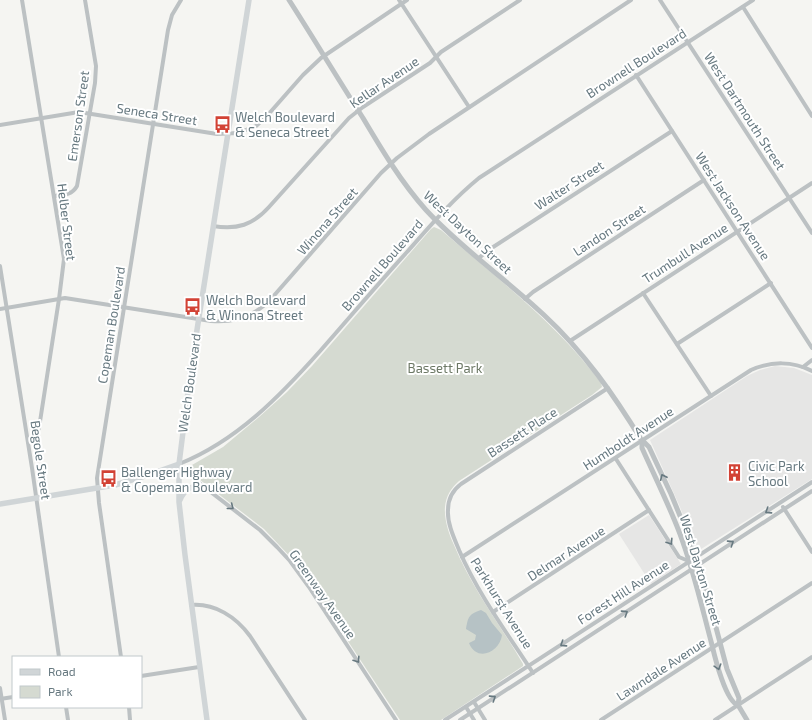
<svg xmlns="http://www.w3.org/2000/svg" width="812" height="720" font-family="'Exo 2',sans-serif">
	<style>
		.built { fill: #e6e6e5 }
		.green { fill: #d5dad1 }
		.water { fill: #b6c2c5 }
		.lines { fill: none; stroke-linecap: round; stroke-linejoin: round }
		.minor { stroke: #bcc1c3; stroke-width: 4 }
		.tertiary { stroke: #bcc1c3; stroke-width: 5 }
		.secondary { stroke: #d0d5d7; stroke-width: 5.5 }
		.oneway { stroke: #677980 }
		.labels { text-anchor: middle; dominant-baseline: central; stroke-width: 4; stroke-linejoin: round; paint-order: stroke }
		.street-label { font-size: 13px; fill: #677980; stroke: #fff }
		.poi-label { font-size: 13px; fill: #677980; stroke: #fff; text-anchor: start }
		.park-label { font-size: 13px; fill: #6c7865; stroke: #fff }
	</style>
	<rect width="100%" height="100%" fill="#f5f5f2"/>
	<g class="built">
		<polygon points="775,366 794,368 812,375 812,479 698,551 696,549 680,507 650,440 747,376 760,370"/>
		<polygon points="649,515 681,564 651,584 619,534"/>
	</g>
	<path class="green" d="M434,227l7,3c56,48 116,94 160,153l1,4 -10,8 -133,86c-8,7 -13,15 -14,26 -1,13 4,27 9,38 18,44 46,79 69,119v2l-82,54h-41l-103,-156 -33,-35 -73,-56 -3,-5 4,-3 31,-18 36,-30 28,-25 25,-26 119,-137z"/>
	<path class="water" d="M481,610l5,3 6,10 10,12c-2,17 -25,28 -33,8l6,-3 1,-5 -10,-6c2,-12 3,-15 15,-19z"/>
	<g class="lines">
		<g class="minor">
			<polyline points="22,0 64,259 59,299 39,428 34,440 28,442"/>
			<polyline points="399,0 469,107"/>
			<polyline points="660,0 812,233"/>
			<polyline points="743,7 812,116"/>
			<polyline points="636,75 812,348"/>
			<polyline points="0,125 79,112 217,134 238,133 256,126 266,117 303,75 321,58 407,0"/>
			<path d="M54,196c10,-1 18,-1 23,-10l18,-103 1,-17 -11,-66"/>
			<path d="M213,226c24,4 40,-1 56,-19l80,-89 14,-11 67,-44 11,-11 79,-52"/>
			<polyline points="479,258 487,251 672,131"/>
			<polyline points="0,266 32,468 59,657"/>
			<polyline points="643,293 711,396"/>
			<polyline points="525,299 533,292 704,180"/>
			<path d="M0,309l65,-11 146,23c24,2 44,-5 60,-22l110,-126 16,-15 32,-24 202,-134"/>
			<polyline points="570,341 812,183"/>
			<polyline points="677,344 771,283"/>
			<polyline points="803,367 812,360"/>
			<polyline points="616,459 679,557 698,565"/>
			<polyline points="783,507 812,552"/>
			<path d="M462,557l289,-187c20,-9 42,-9 61,1"/>
			<path d="M191,605c24,-2 45,12 59,31l55,84"/>
			<polyline points="493,612 649,510"/>
			<polyline points="121,657 99,503 97,478 168,30 172,15 181,0"/>
			<path d="M533,673c-26,-40 -55,-79 -74,-123 -5,-12 -12,-27 -11,-40 0,-11 5,-20 13,-26l147,-96"/>
			<polyline points="141,676 199,667"/>
			<polyline points="0,688 5,720"/>
			<polyline points="0,699 13,697"/>
			<polyline points="474,702 485,720"/>
			<polyline points="66,707 68,720"/>
			<polyline points="129,707 130,720"/>
			<polyline points="466,707 474,720"/>
			<path d="M396,720l-87,-133 -19,-26 -13,-14 -17,-17 -70,-54 -11,-12c58,-23 102,-69 142,-114 29,-33 57,-66 86,-98 23,-26 45,-52 72,-74l274,-178"/>
			<polyline points="445,720 812,482"/>
			<polyline points="460,720 812,491"/>
			<polyline points="601,720 812,583"/>
			<polyline points="715,720 812,657"/>
		</g>
		<g class="tertiary">
			<path d="M289,0c25,39 49,79 74,118 19,32 38,64 63,92 36,39 80,69 118,105 40,37 70,80 98,126l2,1 5,5 22,47 19,46 15,46 22,83 12,29 -1,7 9,15"/>
			<path d="M642,441v7c13,29 27,57 38,86 14,37 22,74 32,111 3,13 14,57 26,60"/>
		</g>
		<g class="secondary">
			<path d="M180,500c4,-10 13,-16 24,-14"/>
			<polyline points="0,504 115,485 145,476 179,464"/>
			<polyline points="207,720 185,555 179,502 179,464 191,368 249,0"/>
		</g>
	</g>
	<defs><path id="oneway-chevron" d="M-2-3.5L2.5 0L-2 3.5" fill="none" stroke-width="1.6" stroke-linecap="round" stroke-linejoin="round"/></defs>
	<g class="oneway">
		<use href="#oneway-chevron" transform="translate(663 477) rotate(-115)"/>
		<use href="#oneway-chevron" transform="translate(231 507) rotate(38)"/>
		<use href="#oneway-chevron" transform="translate(768 511) rotate(147)"/>
		<use href="#oneway-chevron" transform="translate(670 542) rotate(57)"/>
		<use href="#oneway-chevron" transform="translate(731 543) rotate(-33)"/>
		<use href="#oneway-chevron" transform="translate(625 613) rotate(-33)"/>
		<use href="#oneway-chevron" transform="translate(563 644) rotate(147)"/>
		<use href="#oneway-chevron" transform="translate(357 660) rotate(57)"/>
		<use href="#oneway-chevron" transform="translate(718 667) rotate(73)"/>
		<use href="#oneway-chevron" transform="translate(493 698) rotate(-33)"/>
	</g>
	<defs>
		<symbol id="bus-bare" viewBox="-9 -9 18 18"><path d="M-5-6H5V4H4V6H2V4H-2V6H-4V4H-5ZM-3.5-4V0h7V-4ZM-3.5 1.2v1.5H-2V1.2ZM2 1.2v1.5H3.5V1.2Z" fill="#d24235" stroke="#fff" stroke-width="2.5" paint-order="stroke"/></symbol>
		<symbol id="building-bare" viewBox="-9 -9 18 18"><path d="M-4-6H4V6H1V3H-1V6H-4ZM-2.5-4.3h1.7v1.8h-1.7ZM.8-4.3h1.7v1.8H.8ZM-2.5-1h1.7V.8h-1.7ZM.8-1h1.7V.8H.8Z" fill="#d24235" stroke="#fff" stroke-width="2.5" paint-order="stroke"/></symbol>
	</defs>
	<g fill-rule="evenodd">
		<use href="#bus-bare" x="210" y="112" width="25" height="25"/>
		<use href="#bus-bare" x="180" y="294" width="25" height="25"/>
		<use href="#building-bare" x="722" y="460" width="25" height="25"/>
		<use href="#bus-bare" x="96" y="466" width="25" height="25"/>
	</g>
	<g class="labels">
		<g class="street-label">
			<text transform="translate(636 63) rotate(-33)">Brownell Boulevard</text>
			<text transform="translate(384 82) rotate(-34)">Kellar Avenue</text>
			<text transform="translate(745 111) rotate(57)">West Dartmouth Street</text>
			<text transform="translate(157 114) rotate(9)">Seneca Street</text>
			<text transform="translate(78 116) rotate(-82)">Emerson Street</text>
			<text transform="translate(569 185) rotate(-33)">Walter Street</text>
			<text transform="translate(733 206) rotate(57)">West Jackson Avenue</text>
			<text transform="translate(327 221) rotate(-49)">Winona Street</text>
			<text transform="translate(67 222) rotate(83)">Helber Street</text>
			<text transform="translate(609 230) rotate(-33)">Landon Street</text>
			<text transform="translate(468 232) rotate(43)">West Dayton Street</text>
			<text transform="translate(685 253) rotate(-33)">Trumbull Avenue</text>
			<text transform="translate(382 265) rotate(-49)">Brownell Boulevard</text>
			<text transform="translate(111 325) rotate(-81)">Copeman Boulevard</text>
			<text transform="translate(189 383) rotate(-82)">Welch Boulevard</text>
			<text transform="translate(522 432) rotate(-33)">Bassett Place</text>
			<text transform="translate(628 438) rotate(-33)">Humboldt Avenue</text>
			<text transform="translate(41 460) rotate(82)">Begole Street</text>
			<text transform="translate(566 553) rotate(-33)">Delmar Avenue</text>
			<text transform="translate(701 570) rotate(73)">West Dayton Street</text>
			<text transform="translate(623 592) rotate(-33)">Forest Hill Avenue</text>
			<text transform="translate(323 594) rotate(55)">Greenway Avenue</text>
			<text transform="translate(502 603) rotate(58)">Parkhurst Avenue</text>
			<text transform="translate(661 669) rotate(-33)">Lawndale Avenue</text>
		</g>
		<g class="poi-label">
			<text x="235" y="117">Welch Boulevard<tspan x="235" dy="15">&amp; Seneca Street</tspan></text>
			<text x="206" y="300">Welch Boulevard<tspan x="206" dy="15">&amp; Winona Street</tspan></text>
			<text x="748" y="466">Civic Park<tspan x="748" dy="15">School</tspan></text>
			<text x="121" y="472">Ballenger Highway<tspan x="121" dy="15">&amp; Copeman Boulevard</tspan></text>
		</g>
		<g class="park-label">
			<text x="445" y="368">Bassett Park</text>
		</g>
	</g>
	<rect x="12" y="656" width="130" height="52" fill="#ffffff" stroke="#c2c9cc"/>
	<rect x="20" y="669" width="20" height="6" fill="#d0d5d7" stroke="#c2c9cc"/>
	<text x="48" y="676" font-size="12" fill="#677980">Road</text>
	<rect x="20" y="686" width="20" height="12" fill="#d5dad1" stroke="#c2c9cc"/>
	<text x="48" y="696" font-size="12" fill="#677980">Park</text>
</svg>
